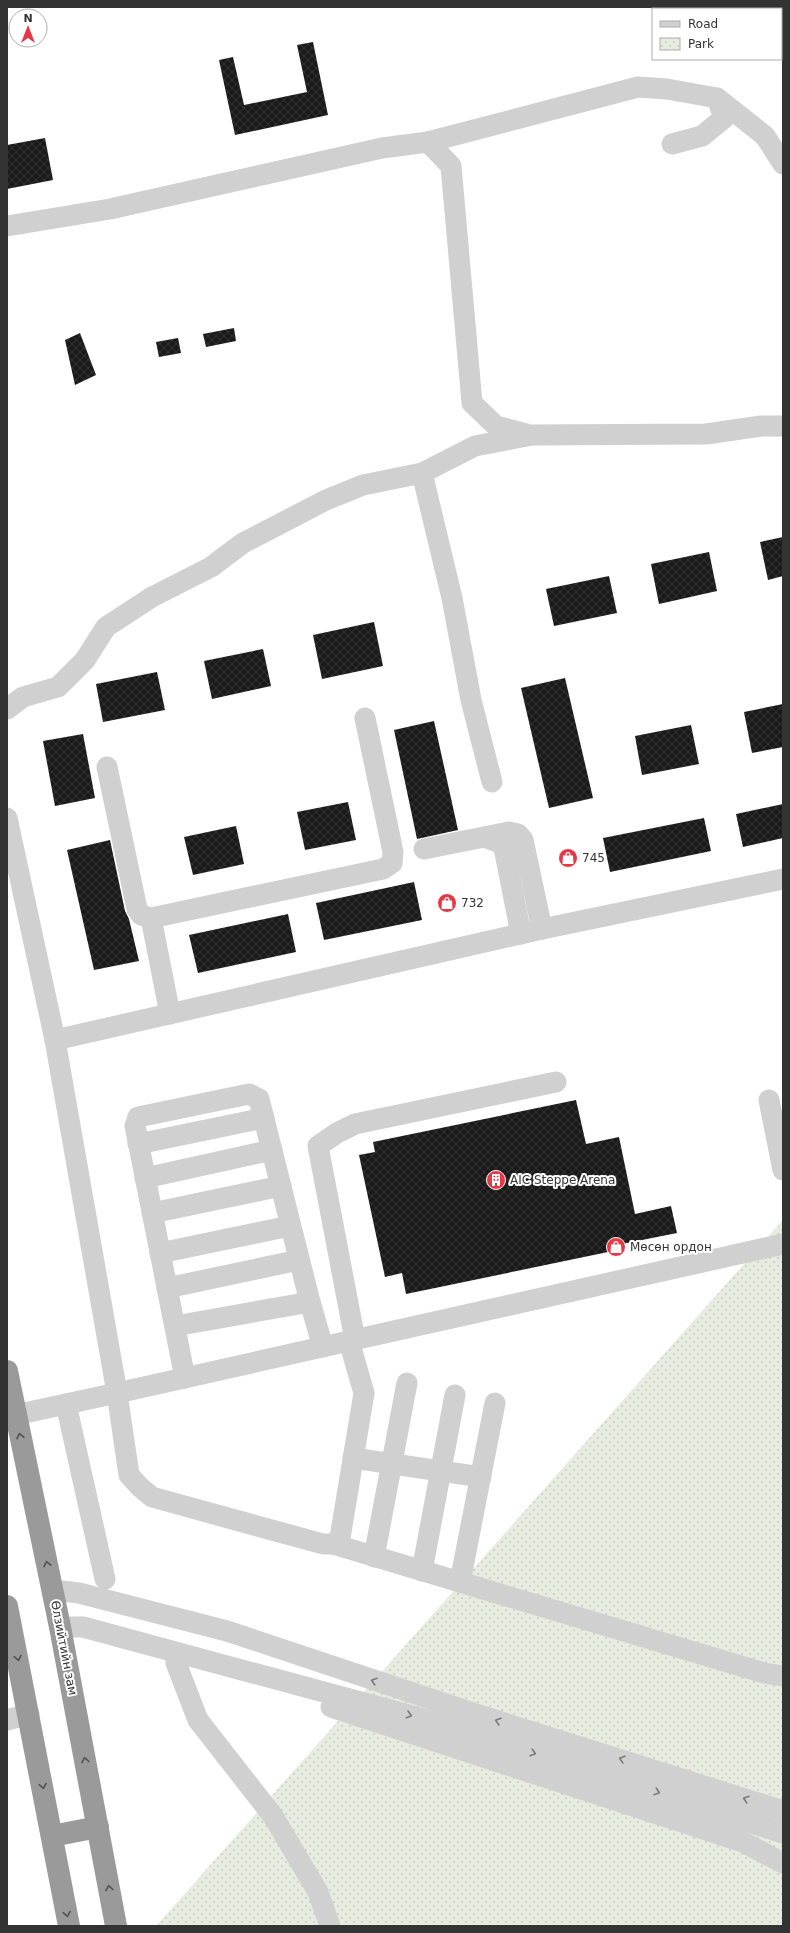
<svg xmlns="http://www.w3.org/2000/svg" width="790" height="1933" font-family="'DejaVu Sans',sans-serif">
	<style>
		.park { fill: url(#park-dots) }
		.building { fill: url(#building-cross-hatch) }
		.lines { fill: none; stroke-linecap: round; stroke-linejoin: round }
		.minor { stroke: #d0d0d0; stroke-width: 21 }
		.highway { stroke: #9a9a9a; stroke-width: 22 }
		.oneway { stroke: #525252 }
		.oneway2 { stroke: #7a7a7a }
		.labels { text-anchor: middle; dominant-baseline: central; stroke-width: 4; stroke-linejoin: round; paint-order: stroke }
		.poi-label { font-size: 12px; fill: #333; stroke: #fff; text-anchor: start }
		.street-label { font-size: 12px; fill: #333; stroke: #fff }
	</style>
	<defs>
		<pattern id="park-dots" width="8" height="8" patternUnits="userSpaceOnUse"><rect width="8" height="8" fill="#e6ecdf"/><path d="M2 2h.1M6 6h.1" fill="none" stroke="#c6cbc0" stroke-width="1.8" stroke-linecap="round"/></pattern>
		<pattern id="building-cross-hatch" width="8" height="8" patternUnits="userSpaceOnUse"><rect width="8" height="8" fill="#1a1a1a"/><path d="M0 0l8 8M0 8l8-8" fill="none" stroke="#333"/></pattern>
	</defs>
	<rect width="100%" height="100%" fill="#fff"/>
	<polygon class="park" points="783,1220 783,1926 156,1926"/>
	<g class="building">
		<polygon points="313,42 328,115 235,135 219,60 233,57 244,105 307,92 297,45"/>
		<polygon points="45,138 53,180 7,189 7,145"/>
		<polygon points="234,328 236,341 206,347 203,334"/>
		<polygon points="80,333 96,375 75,385 65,340"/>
		<polygon points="178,338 181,353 159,357 156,342"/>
		<polygon points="783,537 783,576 768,580 760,542"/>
		<polygon points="709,552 717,591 659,604 651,564"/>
		<polygon points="609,576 617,613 554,626 546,589"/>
		<polygon points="374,622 383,666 322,679 313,635"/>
		<polygon points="263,649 271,686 212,699 204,661"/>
		<polygon points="157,672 165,710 103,722 96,684"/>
		<polygon points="565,678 593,798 549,808 521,688"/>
		<polygon points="783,704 783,747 752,753 744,712"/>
		<polygon points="434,721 458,830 417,839 394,730"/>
		<polygon points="691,725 699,764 642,775 635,736"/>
		<polygon points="83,734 95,798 55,806 43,741"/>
		<polygon points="348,802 356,840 305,850 297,812"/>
		<polygon points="783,804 783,838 743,847 736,814"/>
		<polygon points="704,818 711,851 610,872 603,838"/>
		<polygon points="236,826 244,864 193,875 184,837"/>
		<polygon points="110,840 125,911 129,919 139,961 94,970 67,850"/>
		<polygon points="414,882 422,920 324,940 316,903"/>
		<polygon points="288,914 296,952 198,973 189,935"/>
		<polygon points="576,1100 586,1144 619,1137 635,1214 671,1206 677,1233 607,1247 608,1252 406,1294 402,1273 385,1277 359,1155 375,1152 373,1142"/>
	</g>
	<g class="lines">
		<g class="minor">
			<polyline points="428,142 638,87 667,89 717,98 765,136 783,164"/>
			<polyline points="672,144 702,136 724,118 717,98"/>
			<polyline points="7,226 110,209 382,148 428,142 451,166 472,403 496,426 526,434"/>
			<polyline points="422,473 452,598 471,700 492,782"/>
			<polyline points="7,709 23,697 58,687 85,660 106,627 152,597 211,567 243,543 326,500 363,485 422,473 475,446 532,435 706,434 761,426 783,426"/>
			<polyline points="107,767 137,909 141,915 151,918 383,869 392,863 393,852 365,718"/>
			<polyline points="7,818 55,1040"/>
			<polyline points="484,837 500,843 504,848 521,934"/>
			<polyline points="424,849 509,832 518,834 523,840 542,929"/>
			<polyline points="151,918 170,1014"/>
			<polyline points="769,1100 783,1170"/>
			<polyline points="138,1144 264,1118"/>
			<polyline points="145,1178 272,1150"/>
			<polyline points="152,1213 281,1186"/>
			<polyline points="160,1253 290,1226"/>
			<polyline points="167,1288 299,1260"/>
			<polyline points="310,1302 323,1347"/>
			<path d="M175,1326l135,-24 -51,-203 -10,-5 -111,23 -3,9c17,84 33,168 50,252"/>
			<polyline points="355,1340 318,1146 337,1133 355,1124 556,1082"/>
			<polyline points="349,1341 364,1393 340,1538 333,1544 323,1544 152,1497 140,1487 129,1475 117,1393 783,1244"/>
			<polyline points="66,1404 105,1579"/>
			<polyline points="15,1415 117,1393 55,1040 542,929 783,879"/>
			<polyline points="353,1458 481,1477"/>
			<polyline points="333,1544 764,1673 783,1676"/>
			<polyline points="374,1557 407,1383"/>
			<polyline points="422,1571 455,1395"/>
			<polyline points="460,1582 495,1403"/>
			<polyline points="53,1590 79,1593 227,1631 479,1715 783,1811"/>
			<polyline points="60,1627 83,1627 453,1727 783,1833"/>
			<polyline points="176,1663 198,1720 273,1816 318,1892 330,1926"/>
			<polyline points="331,1707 743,1842 783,1863"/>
			<polyline points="7,1720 29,1714"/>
		</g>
		<g class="highway">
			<polyline points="7,1371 60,1627 116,1926"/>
			<polyline points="7,1606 69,1926"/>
			<polyline points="52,1836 98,1827"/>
		</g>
	</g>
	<defs><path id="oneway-chevron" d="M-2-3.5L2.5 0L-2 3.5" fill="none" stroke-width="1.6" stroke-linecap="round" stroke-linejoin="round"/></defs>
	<g class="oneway">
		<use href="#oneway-chevron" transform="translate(20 1436) rotate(-102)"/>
		<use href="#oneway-chevron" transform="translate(47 1564) rotate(-102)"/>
		<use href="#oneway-chevron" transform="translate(18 1658) rotate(79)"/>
		<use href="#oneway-chevron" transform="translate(85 1760) rotate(-101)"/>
		<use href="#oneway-chevron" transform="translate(43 1786) rotate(79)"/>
		<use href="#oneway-chevron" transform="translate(109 1888) rotate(-100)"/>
		<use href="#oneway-chevron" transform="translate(67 1914) rotate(80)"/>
	</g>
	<g class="oneway2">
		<use href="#oneway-chevron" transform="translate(374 1681) rotate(-162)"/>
		<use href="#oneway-chevron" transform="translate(409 1715) rotate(15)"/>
		<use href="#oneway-chevron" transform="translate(498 1721) rotate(-163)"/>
		<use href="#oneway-chevron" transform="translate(533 1753) rotate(18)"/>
		<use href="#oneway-chevron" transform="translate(622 1759) rotate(-163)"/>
		<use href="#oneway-chevron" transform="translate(657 1792) rotate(18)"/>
		<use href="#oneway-chevron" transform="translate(746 1799) rotate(-162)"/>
	</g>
	<defs>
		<symbol id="shop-disc" viewBox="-11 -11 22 22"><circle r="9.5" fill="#e63946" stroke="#fff"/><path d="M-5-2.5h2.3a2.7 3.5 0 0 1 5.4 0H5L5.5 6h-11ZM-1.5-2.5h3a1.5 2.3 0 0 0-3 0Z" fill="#fff"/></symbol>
		<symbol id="building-disc" viewBox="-11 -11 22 22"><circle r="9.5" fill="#e63946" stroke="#fff"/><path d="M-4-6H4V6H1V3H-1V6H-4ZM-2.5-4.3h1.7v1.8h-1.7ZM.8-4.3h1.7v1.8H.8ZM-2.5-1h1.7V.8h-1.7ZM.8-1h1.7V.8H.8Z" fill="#fff"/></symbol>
	</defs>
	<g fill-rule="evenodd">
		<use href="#shop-disc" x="557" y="847" width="22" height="22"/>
		<use href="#shop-disc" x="436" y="892" width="22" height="22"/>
		<use href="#building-disc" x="485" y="1169" width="22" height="22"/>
		<use href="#shop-disc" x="605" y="1236" width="22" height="22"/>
	</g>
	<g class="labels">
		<g class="poi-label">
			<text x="582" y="858">745</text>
			<text x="461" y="903">732</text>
			<text x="510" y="1180">AIC Steppe Arena</text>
			<text x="630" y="1247">Мөсөн ордон</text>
		</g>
		<g class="street-label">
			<text transform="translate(64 1648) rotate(79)">Өлзийтийн зам</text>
		</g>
	</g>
	<rect width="790" height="1933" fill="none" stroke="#333333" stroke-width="16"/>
	<rect x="652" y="8" width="130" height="52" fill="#ffffff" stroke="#adadad"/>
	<rect x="660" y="21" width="20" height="6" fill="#d0d0d0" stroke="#adadad"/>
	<text x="688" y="28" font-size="12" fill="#333333">Road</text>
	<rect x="660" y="38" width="20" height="12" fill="url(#park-dots)" stroke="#adadad"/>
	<text x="688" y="48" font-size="12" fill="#333333">Park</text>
	<g transform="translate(28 28)"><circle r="19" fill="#ffffff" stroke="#adadad"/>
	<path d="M0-3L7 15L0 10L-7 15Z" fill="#e63946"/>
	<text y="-6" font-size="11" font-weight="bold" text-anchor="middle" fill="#333333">N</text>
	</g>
</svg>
